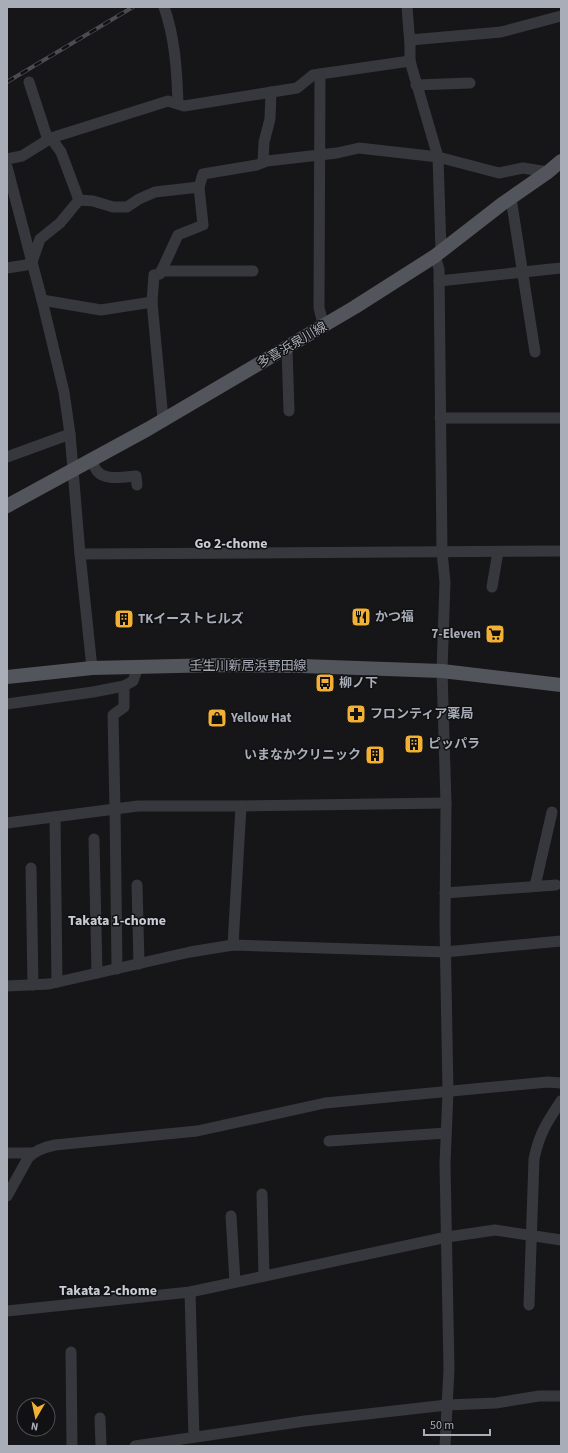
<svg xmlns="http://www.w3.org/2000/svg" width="568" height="1453" font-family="'Source Sans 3','Noto Sans JP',sans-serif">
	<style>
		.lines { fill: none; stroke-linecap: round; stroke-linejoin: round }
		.minor { stroke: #37383d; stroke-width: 11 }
		.major { stroke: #53555c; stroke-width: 14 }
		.rail-casing { stroke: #4a4c52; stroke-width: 4 }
		.rail { stroke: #111113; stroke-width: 2.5; stroke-dasharray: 8; stroke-linecap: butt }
		.labels { text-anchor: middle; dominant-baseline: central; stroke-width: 3; stroke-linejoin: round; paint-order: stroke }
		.street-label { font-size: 13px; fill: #a8adb8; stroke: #111113 }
		.poi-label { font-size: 13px; font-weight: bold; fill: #a8adb8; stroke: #111113; text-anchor: start }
		.neighbourhood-label { font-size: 14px; font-weight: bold; fill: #c9ccd4; stroke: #111113 }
	</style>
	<rect width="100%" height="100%" fill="#161618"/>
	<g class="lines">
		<g class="minor">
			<path d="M164,7c11,30 13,65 14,97"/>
			<polyline points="407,7 410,45 410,61"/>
			<polyline points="410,40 501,32 561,16"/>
			<polyline points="320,74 319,308 324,327"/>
			<polyline points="29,82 48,140"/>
			<polyline points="416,85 470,83"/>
			<polyline points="51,138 61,152 79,200"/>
			<polyline points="7,159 22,156 51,138 168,101 184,106 297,88 313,75 410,61 438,157 441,251"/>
			<polyline points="263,162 264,142 270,119 271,92"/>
			<polyline points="7,167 42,300 64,392 70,434 80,554 92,668"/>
			<polyline points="199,187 203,174 257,165 267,161 337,153 359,148 438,157 499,173 523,168 548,172"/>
			<polyline points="511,198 535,352"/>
			<polyline points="435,256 439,269 442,552 445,582 442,671 446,803 445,926 448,1092 445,1164 449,1369 445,1446"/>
			<polyline points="7,268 26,265 32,262 40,239 60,223 79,200 93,201 113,207 127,207 139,199 155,192 199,187 203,225 178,235 160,274 154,275 152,302 101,310 42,300"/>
			<polyline points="161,271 253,271"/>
			<polyline points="439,281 561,268"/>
			<polyline points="152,302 163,419"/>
			<polyline points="287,348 289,411"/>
			<polyline points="440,418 561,418"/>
			<polyline points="7,457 70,434"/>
			<path d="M91,459c2,4 3,8 6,12 8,10 27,6 39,5l1,9"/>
			<polyline points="80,554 561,551"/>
			<polyline points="492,587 498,552"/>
			<polyline points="138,667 133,681 124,686 124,707 113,715 115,809 138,806 241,806 446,803"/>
			<polyline points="7,704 93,692 124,686"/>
			<polyline points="55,817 57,982"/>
			<polyline points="7,823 115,809 117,969"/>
			<polyline points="94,839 97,973"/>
			<polyline points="31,868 33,985"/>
			<polyline points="137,885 139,964"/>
			<polyline points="535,886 552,812"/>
			<polyline points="445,893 556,885"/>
			<polyline points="233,945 241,806"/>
			<polyline points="7,986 49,984 190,952 233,945 445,952 561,941"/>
			<polyline points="329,1141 446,1133"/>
			<polyline points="7,1153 32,1153"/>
			<polyline points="262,1194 264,1276"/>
			<path d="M7,1196l21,-38c7,-8 17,-11 27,-13l142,-14 128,-28 223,-21 13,1"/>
			<polyline points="231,1216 235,1282"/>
			<polyline points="190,1292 194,1437"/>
			<path d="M529,1305l5,-146c5,-25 13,-37 27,-58"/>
			<polyline points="7,1311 190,1292 447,1237 495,1230 561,1240"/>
			<polyline points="71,1352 72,1446"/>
			<polyline points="100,1418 101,1446"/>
			<polyline points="135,1446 305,1421 447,1405 496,1403 539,1396 561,1396"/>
		</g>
		<g class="major">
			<polyline points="7,506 148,429 355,307 435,256 502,204 548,172 561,161"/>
			<polyline points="7,677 92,668 219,665 302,666 442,671 561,685"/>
		</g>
		<defs>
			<polyline id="rail" points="7,82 133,7"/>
		</defs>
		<use href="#rail" class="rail-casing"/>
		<use href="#rail" class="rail"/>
	</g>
	<defs>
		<symbol id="restaurant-square" viewBox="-11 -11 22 22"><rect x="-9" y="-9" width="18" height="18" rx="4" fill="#f2b134" stroke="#111113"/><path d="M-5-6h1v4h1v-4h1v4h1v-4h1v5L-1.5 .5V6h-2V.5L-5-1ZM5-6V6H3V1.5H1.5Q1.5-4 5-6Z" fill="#111"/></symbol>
		<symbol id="building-square" viewBox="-11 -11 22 22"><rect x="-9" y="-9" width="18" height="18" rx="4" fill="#f2b134" stroke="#111113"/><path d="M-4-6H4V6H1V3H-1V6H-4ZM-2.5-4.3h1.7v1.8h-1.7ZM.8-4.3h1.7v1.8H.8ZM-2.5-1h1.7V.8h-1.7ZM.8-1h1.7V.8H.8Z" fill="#111"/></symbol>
		<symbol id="supermarket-square" viewBox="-11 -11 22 22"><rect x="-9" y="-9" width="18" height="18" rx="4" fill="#f2b134" stroke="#111113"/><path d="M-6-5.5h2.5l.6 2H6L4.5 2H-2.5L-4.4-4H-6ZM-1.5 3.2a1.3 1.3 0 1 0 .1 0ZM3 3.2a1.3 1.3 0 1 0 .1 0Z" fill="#111"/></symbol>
		<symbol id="bus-square" viewBox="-11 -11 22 22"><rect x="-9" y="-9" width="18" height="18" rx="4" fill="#f2b134" stroke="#111113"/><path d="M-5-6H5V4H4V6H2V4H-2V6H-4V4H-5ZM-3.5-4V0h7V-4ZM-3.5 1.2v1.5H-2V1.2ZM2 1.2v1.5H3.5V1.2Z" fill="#111"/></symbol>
		<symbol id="pharmacy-square" viewBox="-11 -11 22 22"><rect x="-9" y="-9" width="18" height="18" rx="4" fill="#f2b134" stroke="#111113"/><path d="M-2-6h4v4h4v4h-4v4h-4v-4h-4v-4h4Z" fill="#111"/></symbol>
		<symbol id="shop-square" viewBox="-11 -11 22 22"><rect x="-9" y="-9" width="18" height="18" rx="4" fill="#f2b134" stroke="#111113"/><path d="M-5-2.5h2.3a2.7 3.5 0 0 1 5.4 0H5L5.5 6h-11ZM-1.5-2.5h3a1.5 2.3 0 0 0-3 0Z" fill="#111"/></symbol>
	</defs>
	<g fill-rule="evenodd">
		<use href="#restaurant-square" x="350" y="606" width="22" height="22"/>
		<use href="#building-square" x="113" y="608" width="22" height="22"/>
		<use href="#supermarket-square" x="484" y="623" width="22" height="22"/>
		<use href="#bus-square" x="314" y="672" width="22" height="22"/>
		<use href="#pharmacy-square" x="345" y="703" width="22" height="22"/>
		<use href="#shop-square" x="206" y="707" width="22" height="22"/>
		<use href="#building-square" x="403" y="733" width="22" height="22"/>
		<use href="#building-square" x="364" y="744" width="22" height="22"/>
	</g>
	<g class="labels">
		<g class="street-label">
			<text transform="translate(292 345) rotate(-30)">多喜浜泉川線</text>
			<text x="248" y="666">壬生川新居浜野田線</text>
		</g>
		<g class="poi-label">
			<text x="375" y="617">かつ福</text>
			<text x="138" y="619">TKイーストヒルズ</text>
			<text x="481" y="634" text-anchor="end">7-Eleven</text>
			<text x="339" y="683">柳ノ下</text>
			<text x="370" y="714">フロンティア薬局</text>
			<text x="231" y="718">Yellow Hat</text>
			<text x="428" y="744">ピッパラ</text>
			<text x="361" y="755" text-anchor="end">いまなかクリニック</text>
		</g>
		<g class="neighbourhood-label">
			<text x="231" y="544">Go 2-chome</text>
			<text x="117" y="921">Takata 1-chome</text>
			<text x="108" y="1291">Takata 2-chome</text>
		</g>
	</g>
	<rect width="568" height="1453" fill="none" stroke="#a8adb8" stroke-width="16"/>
	<g transform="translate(36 1417) rotate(189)"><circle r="19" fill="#111113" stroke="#4d4f55"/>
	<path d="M0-3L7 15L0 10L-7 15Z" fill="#f2b134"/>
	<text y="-6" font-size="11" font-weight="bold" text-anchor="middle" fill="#a8adb8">N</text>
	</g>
	<path d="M424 1429v6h66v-6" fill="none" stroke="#a8adb8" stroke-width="2"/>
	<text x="430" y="1429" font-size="12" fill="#a8adb8" stroke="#111113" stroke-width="3" paint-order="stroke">50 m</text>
</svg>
